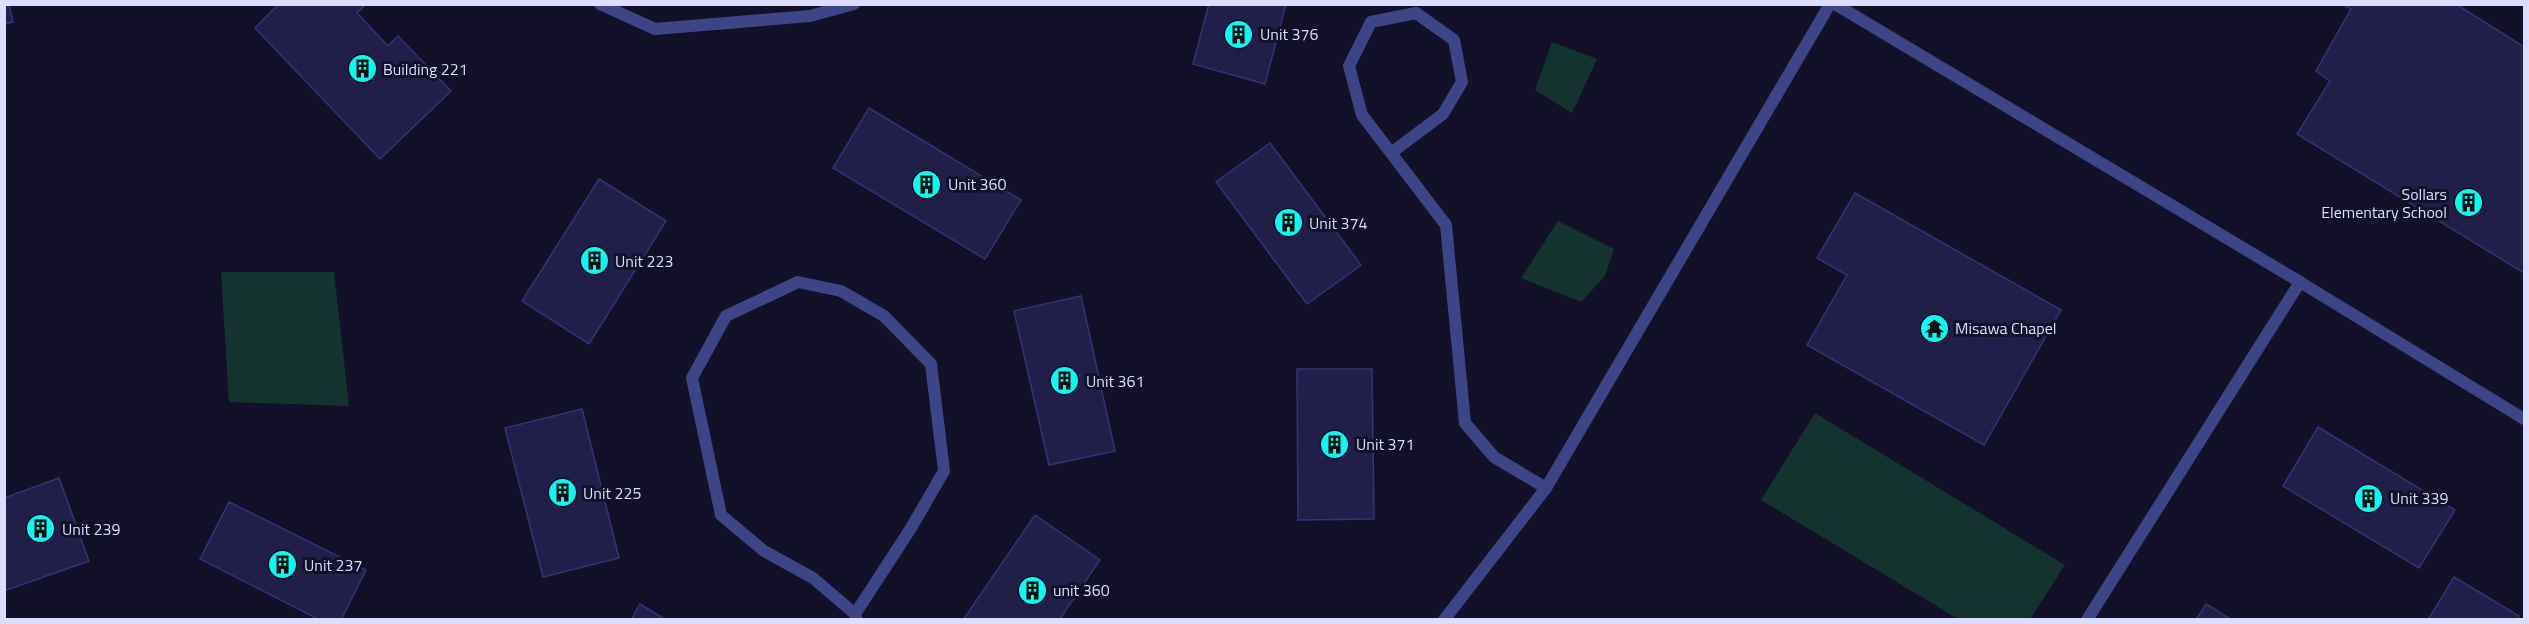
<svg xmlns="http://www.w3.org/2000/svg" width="2529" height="624" font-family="'Titillium Web',sans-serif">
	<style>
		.green { fill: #15332e }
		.building { fill: #211e4a; stroke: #363175; stroke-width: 1.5 }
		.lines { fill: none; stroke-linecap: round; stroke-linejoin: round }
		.service { stroke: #3e4587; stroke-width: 12 }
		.minor { stroke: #3e4587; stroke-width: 12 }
		.tertiary { stroke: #3e4587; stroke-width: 12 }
		.labels { text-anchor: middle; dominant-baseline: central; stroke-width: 6; stroke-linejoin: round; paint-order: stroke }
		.poi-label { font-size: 16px; fill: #dbdcfe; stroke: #13112a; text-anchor: start }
	</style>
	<rect width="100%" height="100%" fill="#13112a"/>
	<g class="green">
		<polygon points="1552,42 1597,59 1572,113 1535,90"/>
		<polygon points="1558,221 1614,249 1605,276 1581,302 1521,278"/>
		<polygon points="334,272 349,406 229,402 221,272"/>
		<polygon points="1815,413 2065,565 2030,619 1958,619 1761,500"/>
	</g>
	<g class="building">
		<polygon points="4,4 9,4 13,22 4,24"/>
		<polygon points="279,4 366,4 357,13 388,46 398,36 451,91 380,159 255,28"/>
		<polygon points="1209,4 1286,4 1265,84 1193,64"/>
		<polygon points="2342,4 2456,4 2524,47 2524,273 2297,134 2330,81 2316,71 2351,9"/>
		<polygon points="869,108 1021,200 985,259 833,168"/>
		<polygon points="1270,143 1361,265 1307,304 1216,182"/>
		<polygon points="599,179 666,221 589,344 522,301"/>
		<polygon points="1855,193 2061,310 1984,445 1807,345 1847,275 1817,258"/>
		<polygon points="1081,296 1115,451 1049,465 1014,311"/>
		<polygon points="1297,369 1372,369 1374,519 1298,520"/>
		<polygon points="582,409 619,558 543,577 505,428"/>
		<polygon points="2318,427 2455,510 2419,568 2283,486"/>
		<polygon points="59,478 89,561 4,591 4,498"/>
		<polygon points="229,502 366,570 341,620 320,620 200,559"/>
		<polygon points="1035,515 1100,560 1059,620 963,620"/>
		<polygon points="2454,577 2519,616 2517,620 2428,620"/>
		<polygon points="640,604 666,620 631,620"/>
		<polygon points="2206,604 2232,620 2196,620"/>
	</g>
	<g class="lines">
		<polyline class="service" points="1835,4 2300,282"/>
		<g class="minor">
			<polyline points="600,4 655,29 810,16 854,4"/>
			<polyline points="1391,153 1443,114 1462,82 1454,40 1416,13 1371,22 1349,66 1362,115 1446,225 1465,423 1494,457 1546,488"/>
			<polyline points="855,614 911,528 944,471 931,364 884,316 841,291 798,282 726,316 692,378 721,515 764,551 813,578 855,614 857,620"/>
			<polyline points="1444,620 1546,488 1830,4"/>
			<polyline points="2087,620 2300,282"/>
		</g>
		<polyline class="tertiary" points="2300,282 2524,419"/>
	</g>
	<defs>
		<symbol id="building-disc" viewBox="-11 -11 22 22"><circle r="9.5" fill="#0ef7f1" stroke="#13112a"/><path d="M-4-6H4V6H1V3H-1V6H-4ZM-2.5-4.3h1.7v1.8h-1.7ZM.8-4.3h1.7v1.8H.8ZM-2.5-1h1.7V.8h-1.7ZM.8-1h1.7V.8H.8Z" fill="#111"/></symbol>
		<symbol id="temple-disc" viewBox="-11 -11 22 22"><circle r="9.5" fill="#0ef7f1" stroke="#13112a"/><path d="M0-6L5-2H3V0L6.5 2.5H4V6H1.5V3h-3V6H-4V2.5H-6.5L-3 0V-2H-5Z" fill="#111"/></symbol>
	</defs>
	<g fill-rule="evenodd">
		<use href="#building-disc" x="1222" y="18" width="33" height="33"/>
		<use href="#building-disc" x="346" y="52" width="33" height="33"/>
		<use href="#building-disc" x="910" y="168" width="33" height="33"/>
		<use href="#building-disc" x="2452" y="186" width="33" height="33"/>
		<use href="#building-disc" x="1272" y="206" width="33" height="33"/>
		<use href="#building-disc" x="578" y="244" width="33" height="33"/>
		<use href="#temple-disc" x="1918" y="312" width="33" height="33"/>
		<use href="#building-disc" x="1048" y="364" width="33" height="33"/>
		<use href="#building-disc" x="1318" y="428" width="33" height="33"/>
		<use href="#building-disc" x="546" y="476" width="33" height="33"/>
		<use href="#building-disc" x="2352" y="482" width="33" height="33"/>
		<use href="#building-disc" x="24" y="512" width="33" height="33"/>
		<use href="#building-disc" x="266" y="548" width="33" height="33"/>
		<use href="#building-disc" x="1016" y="574" width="33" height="33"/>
	</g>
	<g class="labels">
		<g class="poi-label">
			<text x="1260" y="34">Unit 376</text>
			<text x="383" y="69">Building 221</text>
			<text x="948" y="184">Unit 360</text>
			<text x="2447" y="194" text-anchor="end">Sollars<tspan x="2447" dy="18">Elementary School</tspan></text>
			<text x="1309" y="223">Unit 374</text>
			<text x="615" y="261">Unit 223</text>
			<text x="1955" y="328">Misawa Chapel</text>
			<text x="1086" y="381">Unit 361</text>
			<text x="1356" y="444">Unit 371</text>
			<text x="583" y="493">Unit 225</text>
			<text x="2390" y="498">Unit 339</text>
			<text x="62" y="529">Unit 239</text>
			<text x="304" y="565">Unit 237</text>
			<text x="1053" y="590">unit 360</text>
		</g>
	</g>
	<rect width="2529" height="624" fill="none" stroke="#dbdcfe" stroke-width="12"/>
</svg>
